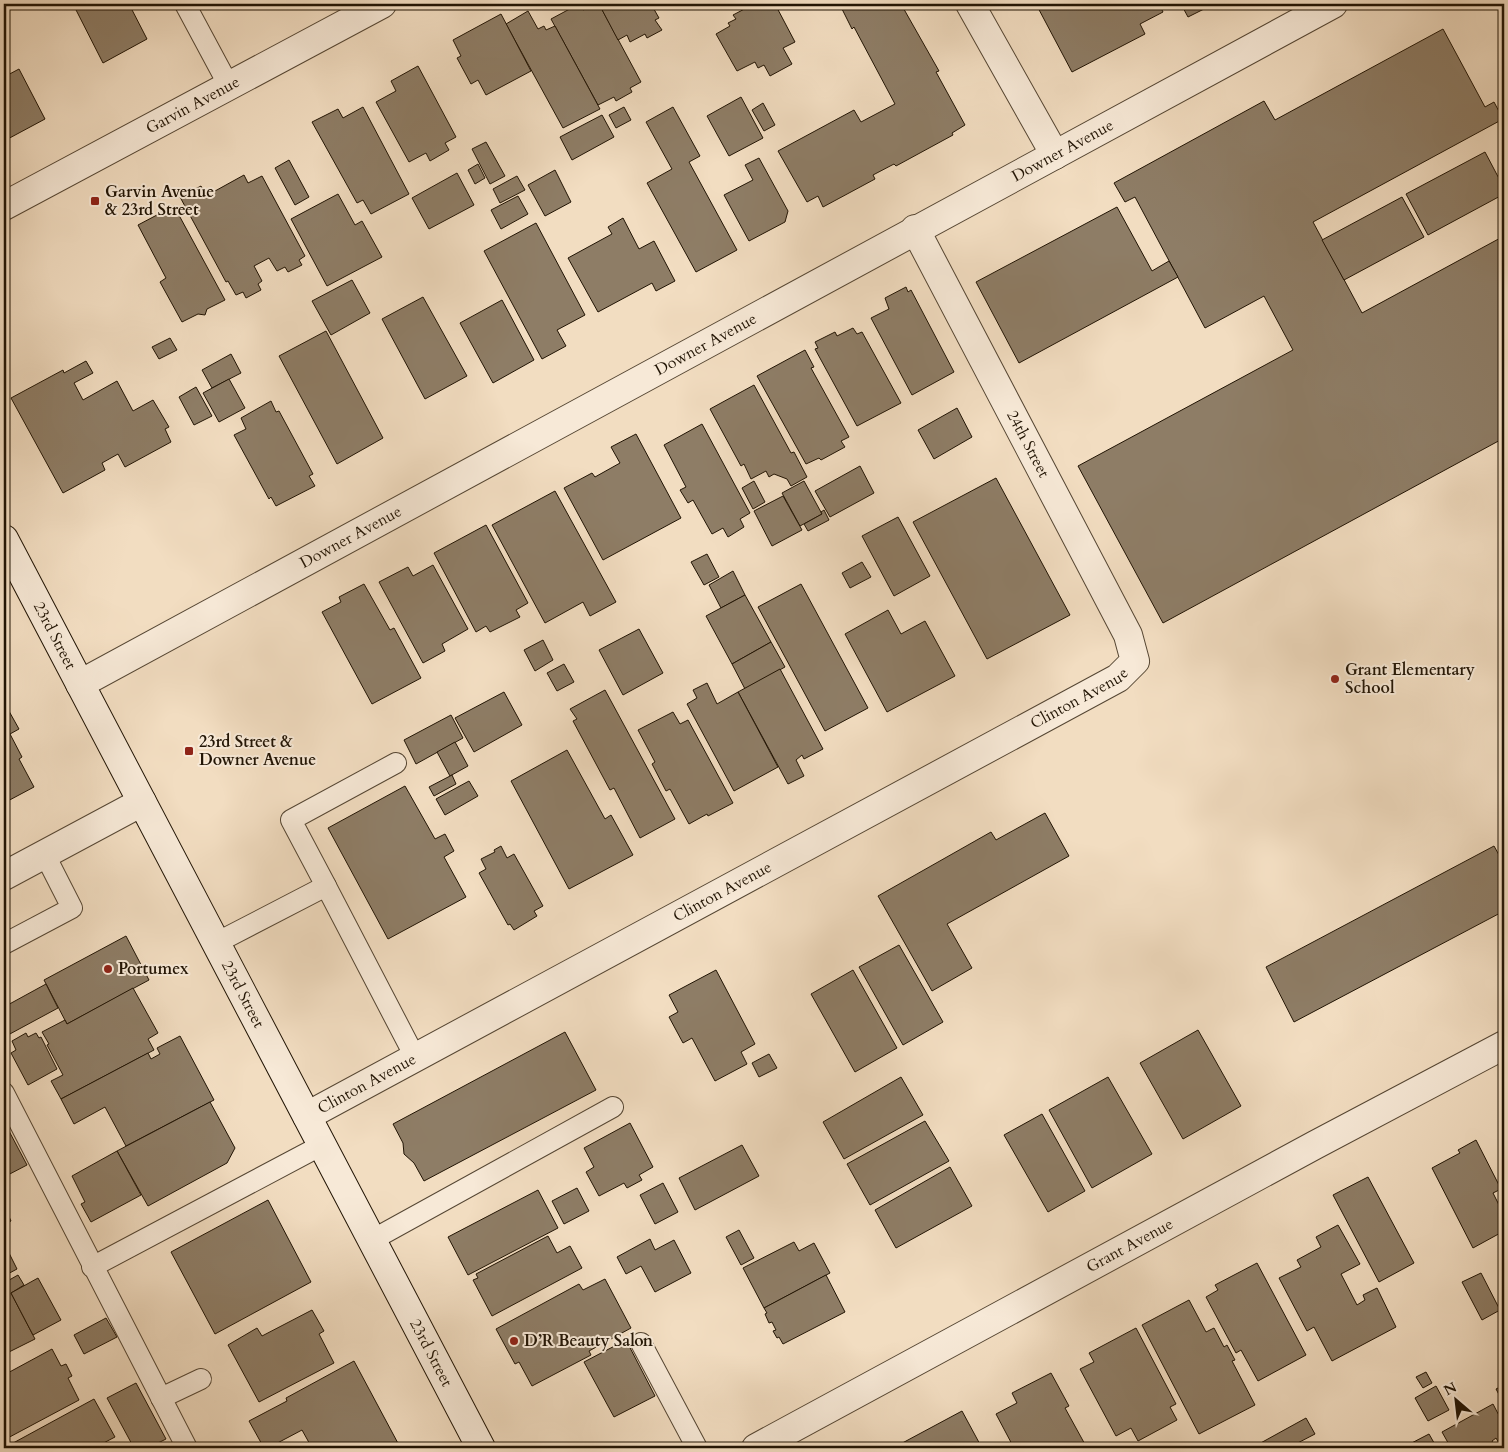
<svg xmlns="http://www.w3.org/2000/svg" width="1508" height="1452" font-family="Cardo,serif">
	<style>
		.building { fill: #8e7d66; stroke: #211404 }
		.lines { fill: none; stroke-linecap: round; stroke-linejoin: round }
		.service-casing { stroke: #554633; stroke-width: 22 }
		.minor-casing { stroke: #554633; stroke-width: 30 }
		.tertiary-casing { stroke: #554633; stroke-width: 30 }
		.secondary-casing { stroke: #211404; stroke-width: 30 }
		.service { stroke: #f7e9d7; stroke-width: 20 }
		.minor { stroke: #f7e9d7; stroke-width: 28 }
		.tertiary { stroke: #f7e9d7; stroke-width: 28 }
		.secondary { stroke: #f7e9d7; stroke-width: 28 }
		.poi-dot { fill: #8f2418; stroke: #f7e9d7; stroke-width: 2 }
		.labels { text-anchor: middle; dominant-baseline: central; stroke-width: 4; stroke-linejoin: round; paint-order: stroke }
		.street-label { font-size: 16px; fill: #211404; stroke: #f7e9d7 }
		.poi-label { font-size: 16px; font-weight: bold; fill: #211404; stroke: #f7e9d7; text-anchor: start }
	</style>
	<rect width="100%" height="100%" fill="#f2ddc1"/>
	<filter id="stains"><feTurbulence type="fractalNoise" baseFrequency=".004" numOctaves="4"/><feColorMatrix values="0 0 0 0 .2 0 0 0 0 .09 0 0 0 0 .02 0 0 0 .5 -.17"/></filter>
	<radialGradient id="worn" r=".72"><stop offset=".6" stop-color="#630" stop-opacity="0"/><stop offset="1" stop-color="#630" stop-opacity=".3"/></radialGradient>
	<g class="building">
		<polygon points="73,4 129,4 147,39 103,63"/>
		<polygon points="579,4 583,10 595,4 599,4 641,82 630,88 632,92 616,101 614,97 598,105 551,19"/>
		<polygon points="599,4 651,4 659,18 655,20 662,30 647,38 645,34 630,42 627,35 618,40"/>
		<polygon points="754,4 757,8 765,4 775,4 795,42 783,48 792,64 770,76 764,65 758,68 755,62 737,71 716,34 730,26 728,23 736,19 733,15"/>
		<polygon points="840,4 852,4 843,9"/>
		<polygon points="852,4 887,4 889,9 901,4 939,71 936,72 965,125 952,133 953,135 896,166 894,164 873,175 875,179 823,207 818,196 807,202 778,151 854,110 861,122 895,104 854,27 852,29 842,9"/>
		<polygon points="1036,4 1089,4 1091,7 1097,4 1159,4 1163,12 1140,24 1145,34 1072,72"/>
		<polygon points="1181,4 1214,4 1188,17"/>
		<polygon points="528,11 538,29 544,26 546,30 555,26 600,109 563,128 506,24"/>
		<polygon points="501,14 531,71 486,95 478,80 471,84 457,58 461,56 453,40"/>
		<polygon points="1443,29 1485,107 1494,102 1503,119 1313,222 1362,313 1504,236 1504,438 1163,623 1078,466 1293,350 1264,296 1205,328 1135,197 1125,202 1114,183 1264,101 1275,120"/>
		<polygon points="418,66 456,137 445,143 449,150 430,161 426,153 409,162 376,102 396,91 391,81"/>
		<polygon points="19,69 45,119 4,141 4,77"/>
		<polygon points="741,97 763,138 729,156 707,116"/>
		<polygon points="763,103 775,125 764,131 752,110"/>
		<polygon points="363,107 409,194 371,214 363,200 357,203 312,122 338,109 343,118"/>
		<polygon points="624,107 631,120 616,128 609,115"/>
		<polygon points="673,107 700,156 689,162 737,250 696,272 647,183 672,169 646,122"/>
		<polygon points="602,115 614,137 572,160 560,137"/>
		<polygon points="486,142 505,176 490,184 472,149"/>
		<polygon points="1485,152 1504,188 1504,194 1428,235 1406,194"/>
		<polygon points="759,158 788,211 785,222 749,241 724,195 753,180 745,165"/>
		<polygon points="289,160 309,197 295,205 275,168"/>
		<polygon points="478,164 485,178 475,184 468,170"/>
		<polygon points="555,170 571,202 545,216 528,185"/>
		<polygon points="457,173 474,205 429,229 412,198"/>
		<polygon points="244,175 248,183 262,176 305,256 299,260 302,265 288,272 285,267 277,271 269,258 254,266 262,281 258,284 261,290 246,298 243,292 236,295 228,281 226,282 180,197 201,186 206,196"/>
		<polygon points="517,176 525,190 500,203 493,189"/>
		<polygon points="338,194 355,225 362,221 382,257 327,286 291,219"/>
		<polygon points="518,196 528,214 501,229 491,210"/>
		<polygon points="1402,197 1424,237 1344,280 1322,240"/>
		<polygon points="174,206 225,300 207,309 205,315 198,314 182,322 160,282 166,278 138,225"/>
		<polygon points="1117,207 1152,271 1169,261 1178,277 1019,363 976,282"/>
		<polygon points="623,218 639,249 654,241 675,281 656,291 652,283 598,312 568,258 612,234 608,227"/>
		<polygon points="536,223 585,315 557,330 566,346 542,359 484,251"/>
		<polygon points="352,280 370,313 331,335 312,301"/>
		<polygon points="906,287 908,292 911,290 954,372 912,395 871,318 889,309 885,298"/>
		<polygon points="423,297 467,376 425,399 382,319"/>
		<polygon points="502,300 534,360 493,383 460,323"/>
		<polygon points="853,328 857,334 862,332 901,403 857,426 815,349 818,348 815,342 835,332 837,336"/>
		<polygon points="326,331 383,438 337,464 279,356"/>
		<polygon points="170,338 177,350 159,359 152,347"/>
		<polygon points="805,350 814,367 811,368 849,437 841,441 845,447 821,460 819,458 806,464 757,376"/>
		<polygon points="231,354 241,373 212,388 202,370"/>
		<polygon points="86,361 93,373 74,383 83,400 117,381 133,411 153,400 169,427 165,429 171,442 125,467 118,454 102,463 105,470 63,493 11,398 63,370 64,373"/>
		<polygon points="229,379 245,408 219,422 203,393"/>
		<polygon points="754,385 791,453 794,452 807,477 791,486 787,479 774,474 769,477 766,471 751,479 744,464 741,466 710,409"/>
		<polygon points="196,387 212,416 194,425 179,397"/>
		<polygon points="271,401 276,412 279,411 313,474 309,476 315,486 276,506 271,497 269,499 234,435 246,429 241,418"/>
		<polygon points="957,408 972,437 934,459 918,430"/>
		<polygon points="702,424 750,513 740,519 744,527 728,537 723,528 712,534 693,500 688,503 680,490 686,487 664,445"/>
		<polygon points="636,434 681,518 603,560 564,488 592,473 595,477 620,463 611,447"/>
		<polygon points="860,466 874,493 830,517 815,491"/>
		<polygon points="996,478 1070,615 987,659 913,522"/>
		<polygon points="754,481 765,502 753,509 742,488"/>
		<polygon points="804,481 822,514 800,526 782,493"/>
		<polygon points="555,491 616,602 590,616 583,602 545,623 492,525"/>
		<polygon points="783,496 802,530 772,546 754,511"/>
		<polygon points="824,510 829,520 808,531 804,524 822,514 821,512"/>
		<polygon points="898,517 930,576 894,596 862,536"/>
		<polygon points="486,525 528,603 516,610 520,617 490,632 486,626 476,632 434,553"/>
		<polygon points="707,554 719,577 704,585 691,562"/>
		<polygon points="862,562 871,577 850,588 842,573"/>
		<polygon points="433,565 468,629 442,644 445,651 423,663 379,582 408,567 413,576"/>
		<polygon points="733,571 745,595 721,608 709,585"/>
		<polygon points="364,584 390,630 394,628 421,678 372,704 322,612 341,602 339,597"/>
		<polygon points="801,584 868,708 825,731 758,607"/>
		<polygon points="745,595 771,642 732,664 706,616"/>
		<polygon points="888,610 901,634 925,621 955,676 887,712 845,634"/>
		<polygon points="639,629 663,673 623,695 599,650"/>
		<polygon points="543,640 553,660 535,671 524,650"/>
		<polygon points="771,642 785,667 745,689 732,664"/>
		<polygon points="564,664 574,682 557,691 547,673"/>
		<polygon points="780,669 823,749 804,759 802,755 796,760 804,776 788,784 738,692"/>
		<polygon points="707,683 717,704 738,692 778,767 734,791 687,704 697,698 693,690"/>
		<polygon points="605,690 675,819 640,838 614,788 610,790 573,721 577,719 570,709"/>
		<polygon points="504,692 522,725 474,752 455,718"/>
		<polygon points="5,704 19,729 10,734 22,757 19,759 34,787 4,803"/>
		<polygon points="673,712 680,724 688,720 733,803 708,816 707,814 689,824 670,789 666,791 652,764 655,762 638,730"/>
		<polygon points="451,715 463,738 416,764 404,740"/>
		<polygon points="455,742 468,766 450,776 437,752"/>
		<polygon points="567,750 605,819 611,815 633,855 569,889 511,781"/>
		<polygon points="452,775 456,784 434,796 429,787"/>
		<polygon points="469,781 478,796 445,815 436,799"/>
		<polygon points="405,786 435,839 445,834 454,851 444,857 466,897 388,939 328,828"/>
		<polygon points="1045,813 1069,856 947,924 972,968 932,991 878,896 991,832 996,840"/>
		<polygon points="501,846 507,858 514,854 543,906 534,911 537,916 514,930 510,924 508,925 479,873 486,869 481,859 495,852 494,850"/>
		<polygon points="1494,846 1504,864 1504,911 1294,1022 1266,967"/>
		<polygon points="126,936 149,980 67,1024 44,980"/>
		<polygon points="899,945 943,1022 903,1045 859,967"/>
		<polygon points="716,970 755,1044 741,1052 747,1064 715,1081 692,1038 683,1043 669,1017 678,1012 669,995"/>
		<polygon points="853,970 897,1048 855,1072 811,994"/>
		<polygon points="46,984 58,1008 8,1035 4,1027 4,1007"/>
		<polygon points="133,988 158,1033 148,1039 154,1050 61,1099 51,1081 63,1075 47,1045 49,1044 42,1032 65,1020 67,1024"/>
		<polygon points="1198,1030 1241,1106 1183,1139 1140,1063"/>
		<polygon points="565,1032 596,1090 424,1181 414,1163 404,1154 403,1143 393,1124"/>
		<polygon points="26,1033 28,1037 36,1033 39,1038 41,1037 57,1069 28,1085 11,1053 16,1050 12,1041"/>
		<polygon points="180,1036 214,1100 126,1146 105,1107 74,1124 61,1099 148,1053 151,1059 160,1054 157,1048"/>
		<polygon points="769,1054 777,1068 759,1077 752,1063"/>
		<polygon points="901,1077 923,1115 844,1159 823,1122"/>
		<polygon points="1108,1077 1152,1154 1092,1188 1049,1110"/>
		<polygon points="210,1102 235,1148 227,1163 148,1206 117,1151"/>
		<polygon points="1042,1114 1085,1191 1048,1212 1004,1135"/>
		<polygon points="925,1121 949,1161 870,1205 847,1164"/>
		<polygon points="630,1123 653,1167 639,1175 642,1180 627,1188 624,1183 599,1196 586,1172 594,1167 584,1148"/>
		<polygon points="9,1131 27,1165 4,1177 4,1134"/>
		<polygon points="1476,1140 1501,1189 1493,1193 1504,1215 1504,1231 1473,1248 1432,1168 1460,1153 1458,1150"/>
		<polygon points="742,1145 759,1176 695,1210 679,1178"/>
		<polygon points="117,1151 141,1195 91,1222 81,1204 85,1202 72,1176"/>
		<polygon points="950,1167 972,1206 896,1248 875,1210"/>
		<polygon points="1368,1177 1414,1263 1379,1282 1333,1195"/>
		<polygon points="663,1183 678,1212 655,1224 640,1195"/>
		<polygon points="577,1188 589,1211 564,1224 552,1201"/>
		<polygon points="538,1190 558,1228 468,1275 448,1237"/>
		<polygon points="268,1200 311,1282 215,1334 171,1252"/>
		<polygon points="4,1206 11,1221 4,1225"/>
		<polygon points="1338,1225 1360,1264 1341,1274 1357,1305 1365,1300 1363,1295 1377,1288 1396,1327 1332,1361 1314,1327 1307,1331 1279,1278 1301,1267 1297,1260 1321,1247 1316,1237"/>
		<polygon points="739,1230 754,1258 741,1265 726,1237"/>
		<polygon points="548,1236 557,1253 570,1246 582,1268 492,1316 473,1280 478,1278 476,1274"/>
		<polygon points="650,1239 655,1250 674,1240 691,1273 655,1292 641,1266 626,1274 617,1257"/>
		<polygon points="794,1242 799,1251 814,1243 830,1273 764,1308 743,1268"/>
		<polygon points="4,1243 17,1269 4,1276"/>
		<polygon points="1257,1263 1306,1355 1258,1381 1241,1350 1236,1353 1206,1297 1218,1290 1215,1285"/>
		<polygon points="1481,1273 1500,1310 1482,1320 1462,1282"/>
		<polygon points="18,1275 24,1285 11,1293 35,1339 9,1352 4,1343 4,1283"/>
		<polygon points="826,1275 845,1312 783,1344 779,1337 777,1338 773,1331 776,1330 772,1322 769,1323 765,1314 767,1313 764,1308"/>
		<polygon points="38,1278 61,1320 33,1335 11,1293"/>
		<polygon points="605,1279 631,1328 589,1351 591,1355 532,1386 519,1362 515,1364 496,1329 579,1284 583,1290"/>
		<polygon points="1189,1300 1206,1332 1214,1328 1224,1347 1227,1345 1235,1360 1232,1361 1255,1405 1199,1434 1142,1325"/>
		<polygon points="312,1310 324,1331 319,1334 334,1363 259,1402 228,1345 257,1328 262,1336"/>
		<polygon points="106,1318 117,1337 84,1354 74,1335"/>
		<polygon points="1136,1328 1176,1404 1170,1407 1177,1420 1138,1441 1131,1428 1116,1436 1080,1369 1094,1362 1089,1353"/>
		<polygon points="626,1340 655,1396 614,1417 584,1362"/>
		<polygon points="52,1349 61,1366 66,1364 72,1376 68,1378 79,1400 4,1440 4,1375"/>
		<polygon points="354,1361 400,1447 397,1448 312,1448 302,1430 268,1448 264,1448 249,1421 287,1401 286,1398"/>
		<polygon points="1426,1372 1432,1383 1423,1388 1416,1377"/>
		<polygon points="1051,1373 1069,1406 1065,1408 1087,1448 1014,1448 996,1414 1017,1403 1012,1393"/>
		<polygon points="136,1383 166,1439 148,1448 134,1448 107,1398"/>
		<polygon points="1504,1385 1504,1404 1496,1389"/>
		<polygon points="1436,1386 1449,1410 1428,1421 1415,1398"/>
		<polygon points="94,1399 115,1437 94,1448 4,1448"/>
		<polygon points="1493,1404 1504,1425 1504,1442 1500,1445 1496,1438 1492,1441 1496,1448 1451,1448 1442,1432"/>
		<polygon points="962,1411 982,1448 893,1448"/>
		<polygon points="1306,1418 1315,1434 1288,1448 1258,1448 1257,1445"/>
		<polygon points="1429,1434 1437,1448 1402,1448"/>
	</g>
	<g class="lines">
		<defs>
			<g id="service">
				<polyline points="185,4 229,86"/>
				<polyline points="326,886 291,820 396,763"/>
				<polyline points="216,943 326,886 415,1057"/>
				<polyline points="4,944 72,908 45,855"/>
				<polyline points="4,1093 187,1448"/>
				<polyline points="372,1240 613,1107"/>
				<polyline points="92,1267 322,1145"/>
				<polyline points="641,1343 697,1448"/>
				<polyline points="161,1398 201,1379"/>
			</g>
			<g id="minor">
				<polyline points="970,4 1055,155"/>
				<path id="s1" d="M80,684l1253,-680"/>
				<polyline points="4,876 142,802"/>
				<path id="s2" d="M307,1116l811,-438 17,-17 -7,-26 -213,-406"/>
				<path id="s3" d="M756,1448l559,-303 189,-100"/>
			</g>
			<g id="tertiary">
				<path id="s4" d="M4,206l378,-202"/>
			</g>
			<g id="secondary">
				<path id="s5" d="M4,539l477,909"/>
			</g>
		</defs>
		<use href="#service" class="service-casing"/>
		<use href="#minor" class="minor-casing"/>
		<use href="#tertiary" class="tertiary-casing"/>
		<use href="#secondary" class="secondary-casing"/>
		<use href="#service" class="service"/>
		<use href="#minor" class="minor"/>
		<use href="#tertiary" class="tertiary"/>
		<use href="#secondary" class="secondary"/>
	</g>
	<g class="poi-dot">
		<rect x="90" y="196" width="10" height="10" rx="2.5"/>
		<circle cx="1335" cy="679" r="5"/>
		<rect x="184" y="746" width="10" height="10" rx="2.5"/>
		<circle cx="108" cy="969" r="5"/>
		<circle cx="514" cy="1341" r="5"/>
	</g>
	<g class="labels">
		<g class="street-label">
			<text stroke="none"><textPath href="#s4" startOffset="214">Garvin Avenue</textPath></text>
			<text stroke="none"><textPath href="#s1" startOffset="1118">Downer Avenue</textPath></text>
			<text stroke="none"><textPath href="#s1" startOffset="712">Downer Avenue</textPath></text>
			<text transform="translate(1028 444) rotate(62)">24th Street</text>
			<text stroke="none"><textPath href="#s1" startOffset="308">Downer Avenue</textPath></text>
			<text stroke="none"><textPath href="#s5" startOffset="109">23rd Street</textPath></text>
			<text stroke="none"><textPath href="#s2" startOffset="878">Clinton Avenue</textPath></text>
			<text stroke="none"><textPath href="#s2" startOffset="472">Clinton Avenue</textPath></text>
			<text stroke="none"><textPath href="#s5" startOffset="514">23rd Street</textPath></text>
			<text stroke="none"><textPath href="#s2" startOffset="68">Clinton Avenue</textPath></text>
			<text stroke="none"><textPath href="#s3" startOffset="425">Grant Avenue</textPath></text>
			<text stroke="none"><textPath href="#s5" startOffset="919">23rd Street</textPath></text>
		</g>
		<g class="poi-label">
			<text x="105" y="192">Garvin Avenue<tspan x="105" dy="18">&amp; 23rd Street</tspan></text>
			<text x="1345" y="670">Grant Elementary<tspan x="1345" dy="18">School</tspan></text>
			<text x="199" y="742">23rd Street &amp;<tspan x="199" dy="18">Downer Avenue</tspan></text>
			<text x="118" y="969">Portumex</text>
			<text x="524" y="1341">D’R Beauty Salon</text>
		</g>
	</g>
	<rect width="1508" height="1452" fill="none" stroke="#f2ddc1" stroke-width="20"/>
	<rect x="5" y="5" width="1498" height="1442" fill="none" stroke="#211404" stroke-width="2.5"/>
	<rect x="10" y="10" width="1488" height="1432" fill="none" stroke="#211404"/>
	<g transform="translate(1456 1400) rotate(332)" stroke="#f7e9d7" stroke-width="4" paint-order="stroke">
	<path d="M0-4L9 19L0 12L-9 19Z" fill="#211404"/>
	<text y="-8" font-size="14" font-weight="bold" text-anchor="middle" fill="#211404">N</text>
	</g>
	<rect width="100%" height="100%" filter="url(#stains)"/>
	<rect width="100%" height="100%" fill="url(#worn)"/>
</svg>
